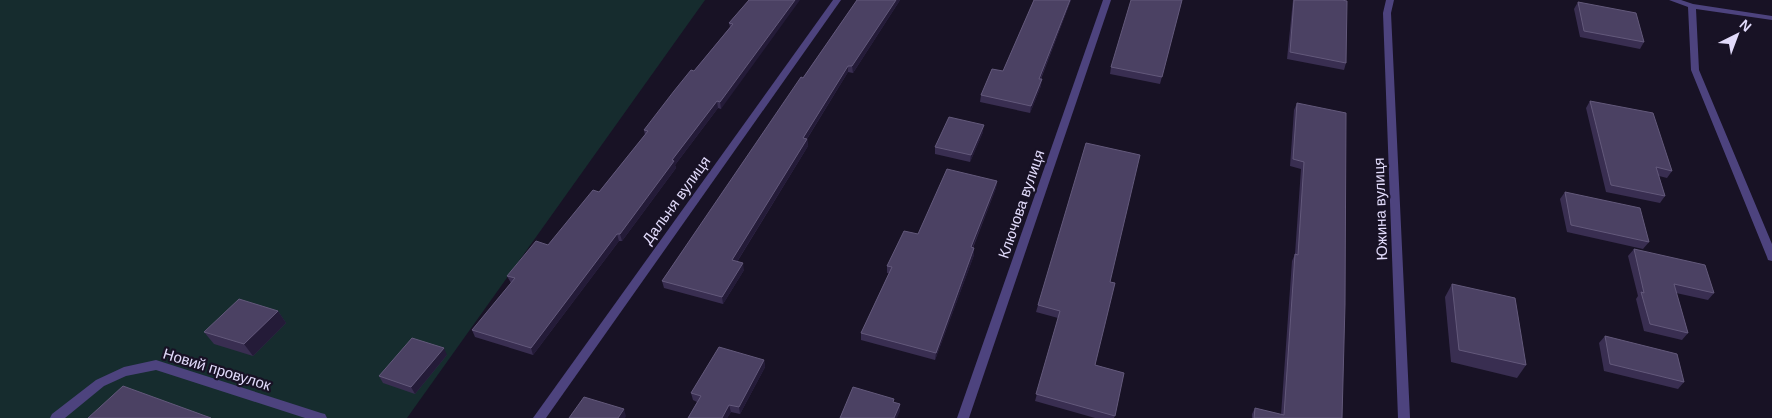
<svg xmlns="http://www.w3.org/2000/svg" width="1772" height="418" font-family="Arial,sans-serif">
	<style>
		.green { fill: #162c2e }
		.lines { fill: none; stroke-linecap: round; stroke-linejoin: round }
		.street { fill: #4d437e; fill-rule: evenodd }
		.wall { fill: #392e51 }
		.shaded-wall { fill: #241b38 }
		.building { fill: #4b4163; stroke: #63597b }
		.labels { text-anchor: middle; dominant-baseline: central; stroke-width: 4.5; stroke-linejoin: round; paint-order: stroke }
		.street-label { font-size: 15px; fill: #e2dbfb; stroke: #181225 }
	</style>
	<rect width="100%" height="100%" fill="#181225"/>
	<polygon class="green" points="0,0 705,0 407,418 0,418"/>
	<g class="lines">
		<g class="street">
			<polygon points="833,0 841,0 546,418 533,418"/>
			<polygon points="1103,0 1111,0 969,418 957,418"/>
			<polygon points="1386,0 1394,0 1391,13 1410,418 1398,418 1383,13"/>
			<polygon points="1669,0 1681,0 1693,4 1772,16 1772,20 1696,9 1699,70 1772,244 1772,261 1768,260 1767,257 1691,70 1688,7"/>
			<polygon points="156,360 321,413 325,414 327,418 305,418 156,370 126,376 104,386 65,418 50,418 52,414 96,380 124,367"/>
		</g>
	</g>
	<g class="wall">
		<polygon points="749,0 721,109 718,108 675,165 676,168 622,241 619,241 533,355 475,337 472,330 511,283 507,276 548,245 599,192 645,135 644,130 694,71 730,27 729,23"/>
		<polygon points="857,0 900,0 853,73 848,72 807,139 808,146 737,262 744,270 723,304 664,288 662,281"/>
		<polygon points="1034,0 1071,0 1041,79 1041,86 1030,113 980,102 981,95 1003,71"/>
		<polygon points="1182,0 1160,84 1110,74 1111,67"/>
		<polygon points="1293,0 1342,0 1346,63 1344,70 1287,59"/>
		<polygon points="1578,2 1644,42 1640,49 1580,37 1574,9"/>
		<polygon points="1590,101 1672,171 1667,178 1659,176 1665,196 1660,203 1606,192 1586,108"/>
		<polygon points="1297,103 1342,418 1252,418 1252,414 1255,408 1281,415 1292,261 1295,254 1301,169 1290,166 1294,110"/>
		<polygon points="983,132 970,162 935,154 935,147"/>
		<polygon points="997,181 996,188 973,248 974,248 974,255 935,360 861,340 861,333 889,273 887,273 887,266 918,234"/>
		<polygon points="1565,192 1649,242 1643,249 1567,232 1560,199"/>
		<polygon points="1634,249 1714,293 1708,300 1676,293 1688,333 1682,340 1644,331 1636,299 1638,296 1628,256"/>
		<polygon points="1110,282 1095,365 1124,373 1114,418 1095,418 1035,401 1058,318 1036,312 1038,305"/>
		<polygon points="1452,284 1526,365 1517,378 1451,362 1445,297"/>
		<polygon points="278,311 286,323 253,356 214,344 204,332"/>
		<polygon points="1605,336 1684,382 1678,389 1604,371 1599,343"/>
		<polygon points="447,355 415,394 383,383 379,376"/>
		<polygon points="764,360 765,367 740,414 731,412 727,418 688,418 697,402 693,400 691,393"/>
	</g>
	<g class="shaded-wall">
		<polygon points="795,0 800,0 721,109 720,102"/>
		<polygon points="896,0 900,0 853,73 852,66"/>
		<polygon points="1070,0 1071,0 1038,85 1039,79"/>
		<polygon points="848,66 848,72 803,145 803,138"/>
		<polygon points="1042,79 1041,86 1030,113 1031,106"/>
		<polygon points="717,101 718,108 675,165 676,168 622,241 620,234 672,160"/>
		<polygon points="984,125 983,132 970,162 971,155"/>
		<polygon points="807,139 808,146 733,268 732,260"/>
		<polygon points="997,181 996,188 970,254 971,247"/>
		<polygon points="617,234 619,241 533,355 531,348"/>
		<polygon points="974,248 974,255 935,360 936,353"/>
		<polygon points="743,263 744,270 723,304 722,297"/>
		<polygon points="278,311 286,323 253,356 244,344"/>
		<polygon points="444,348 447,355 415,394 411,387"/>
		<polygon points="764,360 765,367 740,414 739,407"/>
		<polygon points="900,404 900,411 897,418 894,418"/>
		<polygon points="729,405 731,412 727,418 722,418"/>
		<polygon points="624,409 626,416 625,418 618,418"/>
	</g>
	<g class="building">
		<polygon points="749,0 795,0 720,102 717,101 672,160 674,161 620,234 617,234 531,348 472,330 515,278 507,276 536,241 548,245 593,190 599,192 648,131 644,130 674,91 691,70 694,71 733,24 729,23"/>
		<polygon points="857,0 896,0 852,66 848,66 803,138 807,139 732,260 743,263 722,297 662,281 801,77 803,78"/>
		<polygon points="1034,0 1070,0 1039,79 1042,79 1031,106 981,95 992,69 1003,71"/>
		<polygon points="1131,0 1182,0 1162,77 1111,67"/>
		<polygon points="1294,0 1342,0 1347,1 1346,63 1290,52"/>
		<polygon points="1578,2 1636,13 1644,42 1584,31"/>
		<polygon points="1590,101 1653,113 1672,171 1656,167 1665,196 1611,185"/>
		<polygon points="1297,103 1346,113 1345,304 1342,418 1254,418 1255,408 1284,415 1295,254 1298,255 1304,162 1293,159"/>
		<polygon points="949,117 984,125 971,155 935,147"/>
		<polygon points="1086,143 1140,155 1110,282 1115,283 1095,365 1124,373 1115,416 1036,394 1060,311 1038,305"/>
		<polygon points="947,169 997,181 971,247 974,248 936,353 861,333 892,267 887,266 904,231 918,234"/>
		<polygon points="1565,192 1640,208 1649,242 1571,225"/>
		<polygon points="1634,249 1705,265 1714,293 1674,284 1688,333 1650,324 1641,292 1644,293"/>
		<polygon points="1452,284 1515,298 1526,365 1459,350"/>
		<polygon points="239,299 278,311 244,344 204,332"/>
		<polygon points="1605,336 1677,354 1684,382 1610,364"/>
		<polygon points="412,338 444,348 411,387 379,376"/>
		<polygon points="719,347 764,360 739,407 729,405 722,418 688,418 701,396 691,393"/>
		<polygon points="123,386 211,418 88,418"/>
		<polygon points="853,387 894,399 893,402 900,404 894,418 840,418"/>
		<polygon points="584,397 624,409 618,418 569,418"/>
	</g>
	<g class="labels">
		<g class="street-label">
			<text transform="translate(676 200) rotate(-54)">Дальня вулиця</text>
			<text transform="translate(1021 204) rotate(-71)">Ключова вулиця</text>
			<text transform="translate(1380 209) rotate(-92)">Южина вулиця</text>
			<text transform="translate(217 369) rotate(17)">Новий провулок</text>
		</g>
	</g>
	<g transform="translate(1737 35) rotate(42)" stroke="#181225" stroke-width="4" paint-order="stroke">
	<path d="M0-4L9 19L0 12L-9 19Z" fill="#e2dbfb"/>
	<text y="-8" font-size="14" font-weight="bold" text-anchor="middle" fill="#e2dbfb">N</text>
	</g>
</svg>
